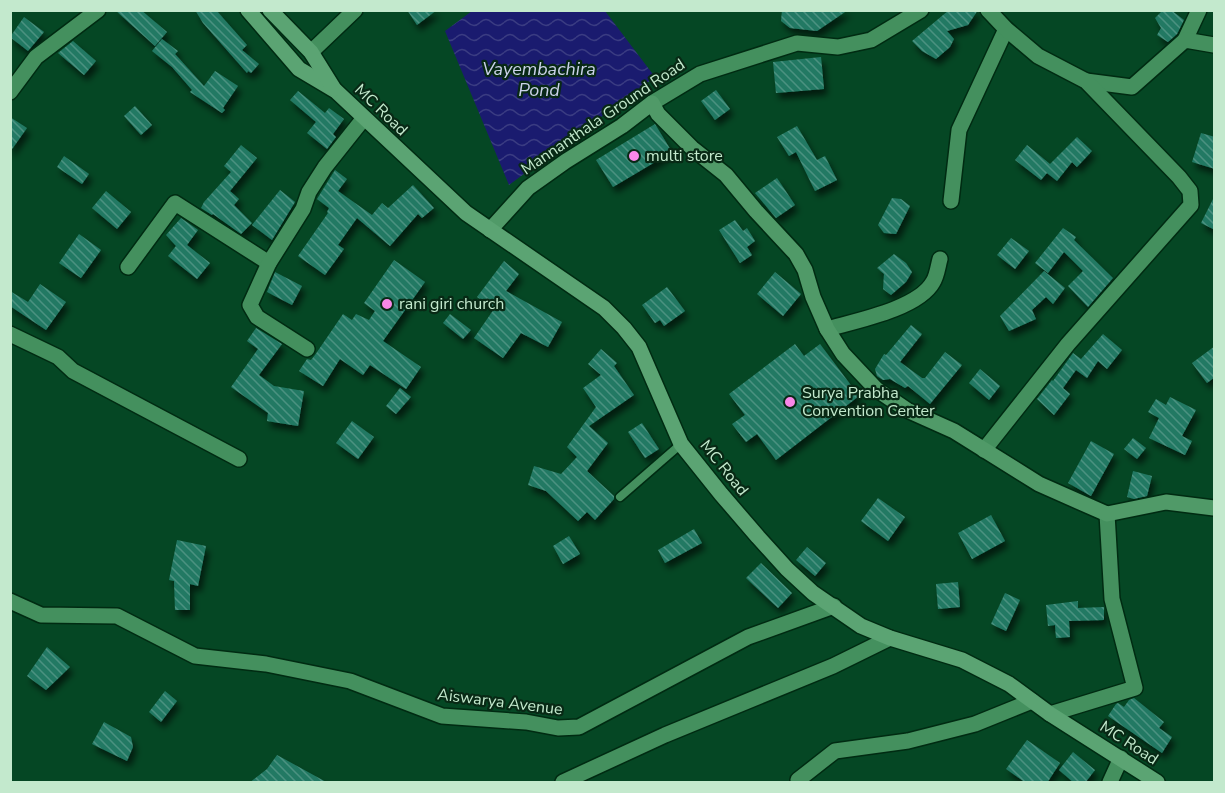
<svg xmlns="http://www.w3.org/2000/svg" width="1225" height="793" font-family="'Nunito Sans',sans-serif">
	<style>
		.water { fill: url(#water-waves) }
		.building { fill: url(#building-back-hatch); filter: url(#shadow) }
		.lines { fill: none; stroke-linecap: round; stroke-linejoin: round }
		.lane-casing { stroke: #002b12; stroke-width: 11 }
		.street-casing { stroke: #002b12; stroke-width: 18 }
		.secondary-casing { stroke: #002b12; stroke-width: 18 }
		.primary-casing { stroke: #002b12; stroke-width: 18 }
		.lane { stroke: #44905e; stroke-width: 8 }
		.street { stroke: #44905e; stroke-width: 15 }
		.secondary { stroke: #509a68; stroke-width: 15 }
		.primary { stroke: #5ba473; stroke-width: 15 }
		.poi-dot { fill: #f987e8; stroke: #082915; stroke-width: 2 }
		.labels { text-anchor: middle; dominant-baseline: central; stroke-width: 4.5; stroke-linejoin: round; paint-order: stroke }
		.street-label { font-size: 16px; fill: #c3e9cd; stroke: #082915 }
		.poi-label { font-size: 16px; fill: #c3e9cd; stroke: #082915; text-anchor: start }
		.water-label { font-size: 18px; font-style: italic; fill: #cbd2ea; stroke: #082915 }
	</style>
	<defs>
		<pattern id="water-waves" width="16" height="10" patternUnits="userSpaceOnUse" patternTransform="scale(1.5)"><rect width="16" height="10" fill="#1a1b6f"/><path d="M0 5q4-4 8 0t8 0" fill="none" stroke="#3a3c82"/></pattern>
		<pattern id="building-back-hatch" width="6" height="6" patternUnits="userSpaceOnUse" patternTransform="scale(1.5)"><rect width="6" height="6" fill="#237964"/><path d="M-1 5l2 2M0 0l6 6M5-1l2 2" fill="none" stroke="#4b9280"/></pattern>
		<filter id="shadow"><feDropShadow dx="3.5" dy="6" stdDeviation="3" flood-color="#0009"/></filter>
	</defs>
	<rect width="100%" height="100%" fill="#054724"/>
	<polygon class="water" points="472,11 605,11 655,77 509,185 445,31"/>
	<g class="building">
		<polygon points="115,10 141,10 167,32 155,46"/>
		<polygon points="195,10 216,10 247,45 242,50 259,64 251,73 248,71 247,73 203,23"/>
		<polygon points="407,10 437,10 417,25"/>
		<polygon points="782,10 848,10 817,31 790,28 781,21"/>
		<polygon points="949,10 978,10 968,25 947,31 954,39 950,47 936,59 922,51 912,41"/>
		<polygon points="1163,10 1171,10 1184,20 1177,34 1168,42 1157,35 1161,28 1155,18"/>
		<polygon points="24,17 44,32 28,51 10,37"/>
		<polygon points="162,39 178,51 175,54 204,86 215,71 238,86 223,108 225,110 222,113 190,92 192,90 172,67 152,51"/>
		<polygon points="73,41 96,61 84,75 58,53"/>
		<polygon points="821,57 824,89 776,93 773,62"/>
		<polygon points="716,90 730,109 715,120 701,101"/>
		<polygon points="298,91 325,113 329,108 344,119 333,134 336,137 327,149 307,133 316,122 290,100"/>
		<polygon points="135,106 152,125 141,135 124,116"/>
		<polygon points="10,117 27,128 10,152"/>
		<polygon points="655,124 672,152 613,187 596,160"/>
		<polygon points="797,126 817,160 825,156 837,180 815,191 796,152 789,156 777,137"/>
		<polygon points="1201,133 1215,137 1215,169 1192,162"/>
		<polygon points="1077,137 1092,151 1077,167 1072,162 1057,181 1047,173 1041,180 1015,160 1027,145 1050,164"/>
		<polygon points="241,145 257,158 230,191 239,199 234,205 252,223 241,234 213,214 212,215 201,208 204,202 231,172 224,166"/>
		<polygon points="64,156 89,174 82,184 57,167"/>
		<polygon points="335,170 347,179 338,191 372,215 382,203 388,208 413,185 434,208 422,218 418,214 390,246 357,218 338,245 344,249 325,275 298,256 328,213 327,212 329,208 317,199"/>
		<polygon points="777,178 795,205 776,218 755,193"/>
		<polygon points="280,190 295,202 272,240 252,225"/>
		<polygon points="106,191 131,212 117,229 92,208"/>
		<polygon points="1215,195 1215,230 1201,223"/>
		<polygon points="892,198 901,199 910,206 896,234 884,233 878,225"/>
		<polygon points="181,218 198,230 187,245 210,263 197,279 168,256 176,246 166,235"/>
		<polygon points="735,220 743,231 747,228 755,241 747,247 752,255 740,263 719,230"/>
		<polygon points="1063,228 1076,237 1074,240 1113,278 1088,307 1068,286 1083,271 1064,252 1048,273 1035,263"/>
		<polygon points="79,234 101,250 81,278 59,263"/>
		<polygon points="1011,238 1029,251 1015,269 997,255"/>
		<polygon points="894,254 906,263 912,272 906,282 891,295 883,289 884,274 877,268"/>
		<polygon points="394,260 425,282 383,341 421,367 406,389 370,365 363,375 340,359 323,386 299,371 307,359 311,360 315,355 343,314 352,320 356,314 369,320 375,311 364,303"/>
		<polygon points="504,261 519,274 506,291 562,322 548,347 521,333 503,358 474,338 494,309 477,297"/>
		<polygon points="1044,271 1065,288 1053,304 1046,297 1032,310 1036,319 1009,331 1000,316"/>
		<polygon points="275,272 302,286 292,305 267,292"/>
		<polygon points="775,272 801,294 783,316 757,294"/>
		<polygon points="40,284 66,302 46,330 10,306 10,291 28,302"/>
		<polygon points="667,287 685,311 664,326 660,320 655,323 642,305"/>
		<polygon points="450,314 471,330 463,339 443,323"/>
		<polygon points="911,325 922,334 900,362 922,378 925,378 945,352 962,365 930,404 908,386 905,388 890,379 883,380 877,376 875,369 884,354 886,355"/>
		<polygon points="256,328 282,344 259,375 274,386 304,391 298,426 267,421 268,413 231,387 258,349 247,341"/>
		<polygon points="1103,334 1122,350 1107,369 1098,361 1087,378 1076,370 1063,388 1070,394 1054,415 1037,399 1052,380 1053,381 1073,353 1081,359"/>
		<polygon points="795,344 804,356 820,344 859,396 776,460 757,434 746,442 732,424 745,415 729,394"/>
		<polygon points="1215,346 1215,377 1207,383 1192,363"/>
		<polygon points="601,349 617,363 614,366 634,395 589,426 608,443 587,471 614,496 614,499 595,520 587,512 578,521 546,491 528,485 534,466 561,474 577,457 567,447 596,407 583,388 601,375 588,364"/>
		<polygon points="980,369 1000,386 989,400 969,383"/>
		<polygon points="400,388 411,397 396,414 386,406"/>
		<polygon points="1170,397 1196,410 1182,436 1192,441 1185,455 1149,438 1159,418 1148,412 1156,399 1166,405"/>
		<polygon points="352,421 374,437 358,459 336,443"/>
		<polygon points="642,423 659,449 645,458 628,432"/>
		<polygon points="1133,438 1146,448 1137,459 1124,449"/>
		<polygon points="1091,441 1114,454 1091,496 1068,483"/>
		<polygon points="1133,471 1152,476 1147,496 1134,499 1127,497"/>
		<polygon points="878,498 905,517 888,541 861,521"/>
		<polygon points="991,515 1005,541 972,559 958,533"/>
		<polygon points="694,529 702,543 665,563 658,550"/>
		<polygon points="569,536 580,554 563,564 553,546"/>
		<polygon points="177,540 206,546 198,586 190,584 190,610 175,610 174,581 169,580"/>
		<polygon points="807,547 826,563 815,576 796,560"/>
		<polygon points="761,563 792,593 778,608 746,578"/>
		<polygon points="958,582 960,607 938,609 936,584"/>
		<polygon points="1005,593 1020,600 1006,631 991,624"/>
		<polygon points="1078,601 1078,608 1104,607 1104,620 1069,621 1070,637 1056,638 1055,625 1048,626 1046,605"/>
		<polygon points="47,647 70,667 46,690 27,676"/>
		<polygon points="165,691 177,701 161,722 149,712"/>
		<polygon points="1134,698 1164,722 1159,728 1172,737 1162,753 1108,716 1116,704 1118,703 1124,707 1129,700"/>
		<polygon points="104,722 131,737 133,747 127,761 92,744"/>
		<polygon points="1027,740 1060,763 1047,783 1026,783 1006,769"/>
		<polygon points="1073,752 1095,770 1085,783 1074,783 1059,770"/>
		<polygon points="277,755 328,783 249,783 267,769"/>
	</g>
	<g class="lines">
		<defs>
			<polyline id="lane" points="620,497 681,444"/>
			<g id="street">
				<polyline points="1185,40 1199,10"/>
				<polyline points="311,52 355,10"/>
				<polyline points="1086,81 1132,87 1185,40 1214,45"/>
				<polyline points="10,92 36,57 98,10"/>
				<polyline points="652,103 700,74 797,43 838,47 871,40 921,10"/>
				<polyline points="951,201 959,130 1006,29"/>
				<polyline points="128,267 175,203 269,263"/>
				<path d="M827,329c28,-8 91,-20 106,-47 4,-6 5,-16 7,-23"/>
				<polyline points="10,334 58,357 73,371 239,459"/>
				<polyline points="307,349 257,317 250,305 269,263 303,209 309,192 325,167 364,118"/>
				<polyline points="984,450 1068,344 1191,205 1190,191 1179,177 1086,81 1038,56 1006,29 988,10"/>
				<polyline points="10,601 41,615 117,616 195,656 266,664 350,681 442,716 526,722 558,728 579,727 748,637 834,606"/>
				<polyline points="1050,714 1135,688 1112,599 1107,514"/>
				<polyline points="798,780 835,751 908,741 975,724 1032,701"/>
				<polyline points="563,782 665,735 833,666 890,638"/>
				<polyline points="1110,782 1121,758"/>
			</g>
			<polyline id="secondary" points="490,230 528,188 566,161 622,126 652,103 658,114 692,148 726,175 756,211 796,254 805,270 813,297 827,329 843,354 876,389 907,410 954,431 1039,484 1107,514 1166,502 1214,508"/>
			<g id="primary">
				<polyline points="248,10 299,69 336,91 466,213 604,308 624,328 639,347 681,444 721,494 758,537 787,569 813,593 861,626 890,638 962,660 1009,684 1050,714 1157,782"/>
				<polyline points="270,10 311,52 334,89"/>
			</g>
		</defs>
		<use href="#lane" class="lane-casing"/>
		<use href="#street" class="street-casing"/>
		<use href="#secondary" class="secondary-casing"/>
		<use href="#primary" class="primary-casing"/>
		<use href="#lane" class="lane"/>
		<use href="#street" class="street"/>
		<use href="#secondary" class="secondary"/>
		<use href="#primary" class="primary"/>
	</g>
	<g class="poi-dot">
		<circle cx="634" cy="156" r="6"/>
		<circle cx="387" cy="304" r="6"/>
		<circle cx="790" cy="402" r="6"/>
	</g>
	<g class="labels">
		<g class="street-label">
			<text transform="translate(381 110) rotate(44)">MC Road</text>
			<text transform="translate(603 117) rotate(-34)">Mannanthala Ground Road</text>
			<text transform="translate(724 468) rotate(51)">MC Road</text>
			<text transform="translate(500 702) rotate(7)">Aiswarya Avenue</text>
			<text transform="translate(1129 743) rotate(33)">MC Road</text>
		</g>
		<g class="poi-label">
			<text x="646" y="156">multi store</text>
			<text x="399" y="304">rani giri church</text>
			<text x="802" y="393">Surya Prabha<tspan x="802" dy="18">Convention Center</tspan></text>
		</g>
		<g class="water-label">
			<text x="539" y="69">Vayembachira<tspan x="539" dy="21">Pond</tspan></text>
		</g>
	</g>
	<rect width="1225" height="793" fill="none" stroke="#c3e9cd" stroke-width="24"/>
</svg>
